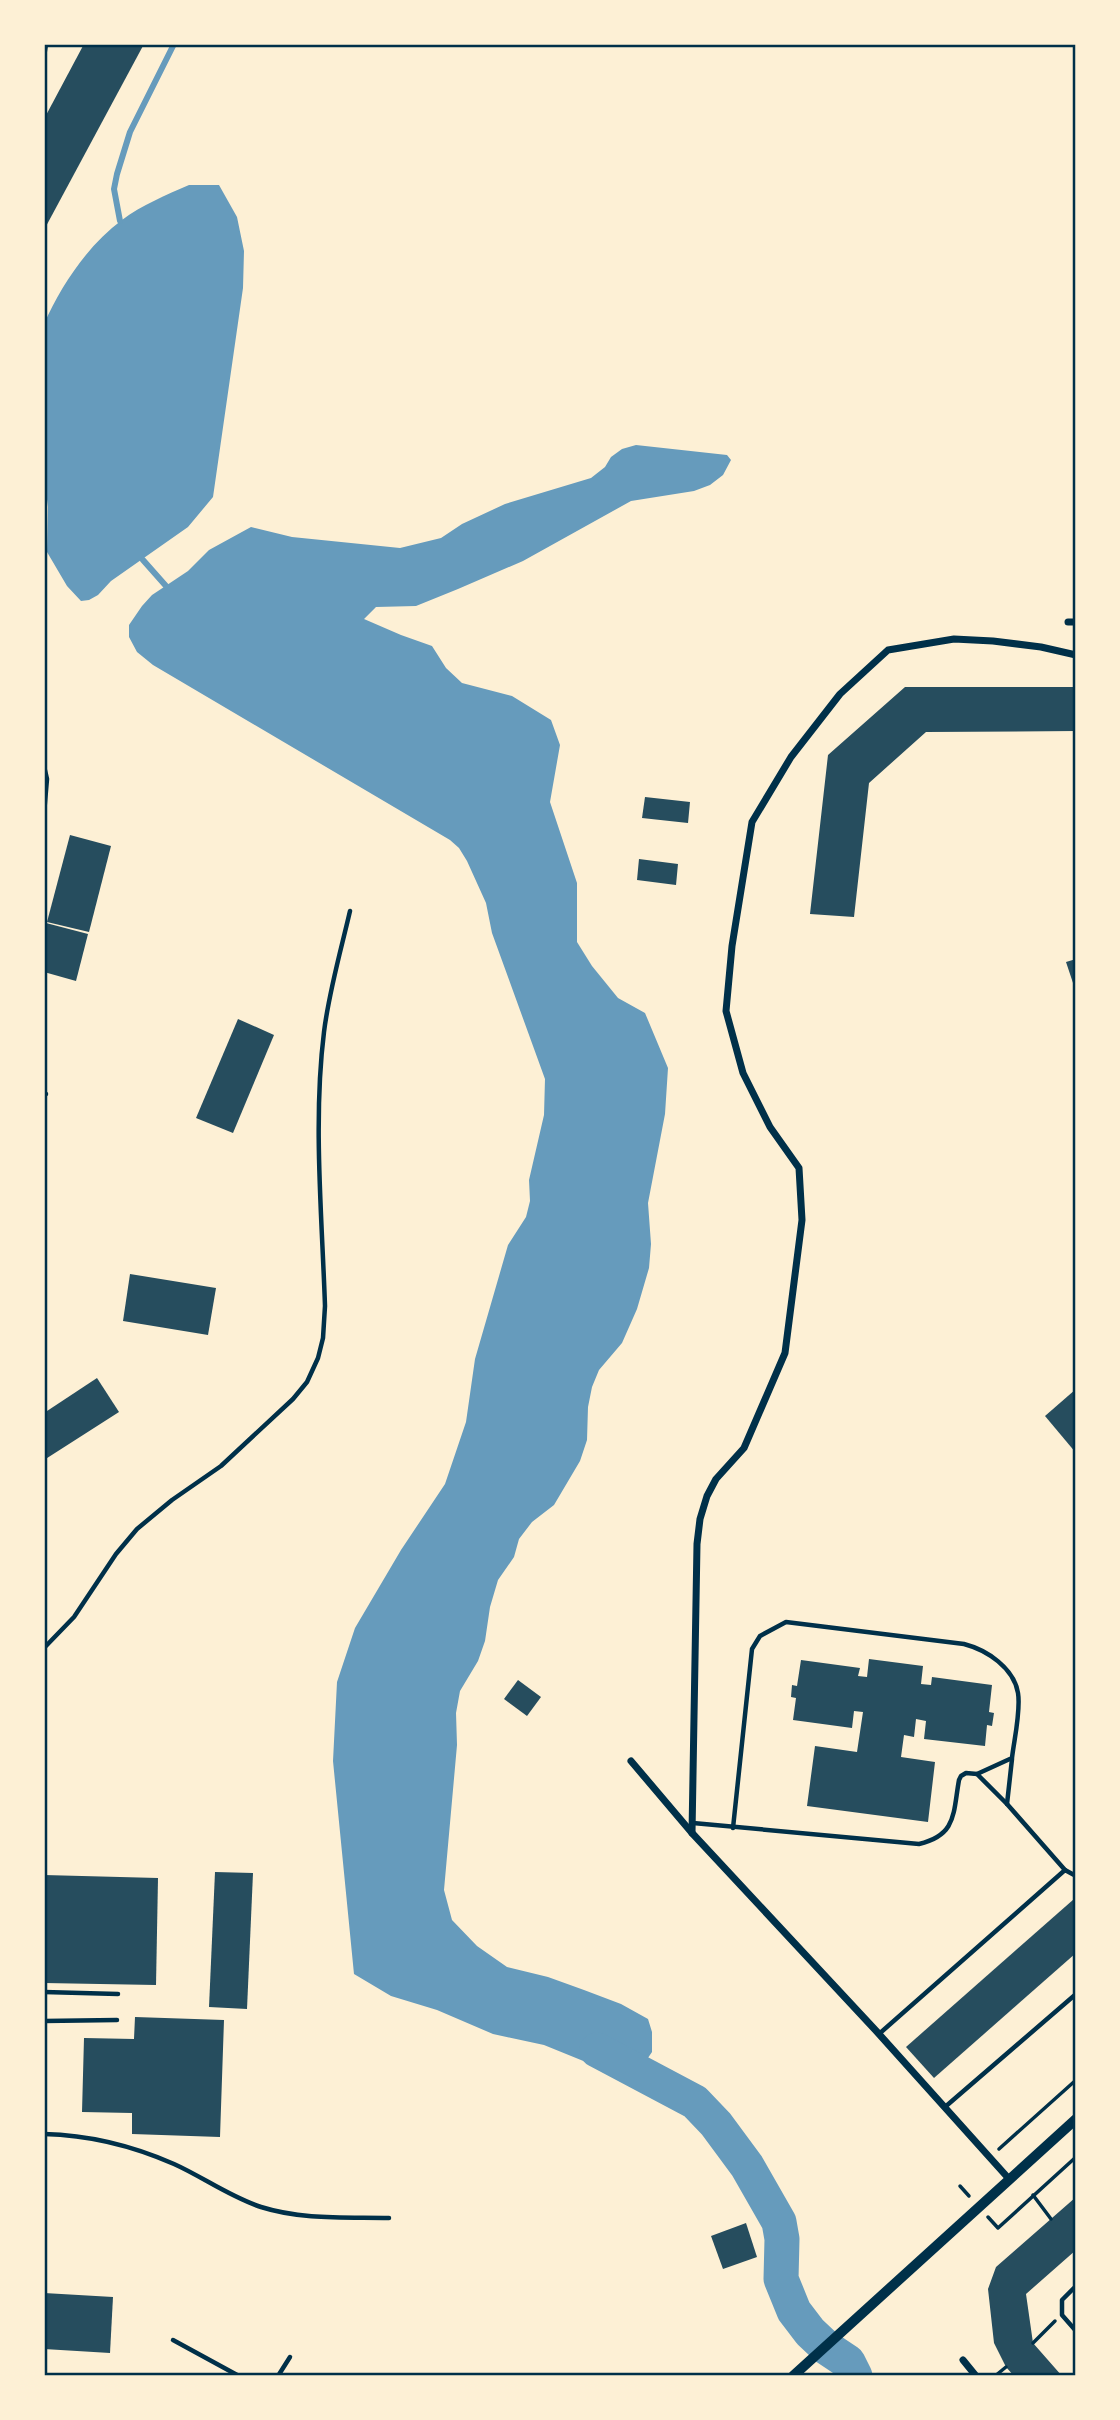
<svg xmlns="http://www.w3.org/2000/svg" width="1120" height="2420" font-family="Overpass,sans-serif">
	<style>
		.water { fill: #669bbc }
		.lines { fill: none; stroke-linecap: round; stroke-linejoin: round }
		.stream { stroke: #669bbc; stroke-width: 6 }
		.river { stroke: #669bbc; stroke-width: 35 }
		.building { fill: #264d5e }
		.path { stroke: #003049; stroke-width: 3.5 }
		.service { stroke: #003049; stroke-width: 4.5 }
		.minor { stroke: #003049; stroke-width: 7 }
		.tertiary { stroke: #003049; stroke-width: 10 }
		.neatline { fill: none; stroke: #003049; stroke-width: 2.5 }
	</style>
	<rect width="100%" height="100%" fill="#fdf0d5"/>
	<g class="water">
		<path d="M189,185h30l18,32 7,34 -1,37 -30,209 -25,30 -77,54 -13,14 -9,5 -8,1 -14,-15 -20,-34 1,-45 -4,-31v-152c17,-38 43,-78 78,-104 20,-15 44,-25 67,-35z"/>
		<polygon points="636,445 727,455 731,460 723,475 710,485 694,491 631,501 523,561 458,589 416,606 376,607 364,619 401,635 432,646 446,668 462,683 512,696 551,720 560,745 550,802 577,883 577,942 592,966 618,998 645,1013 668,1068 665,1114 648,1203 651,1244 649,1268 637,1309 622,1343 599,1370 592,1387 588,1407 587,1440 580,1461 554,1505 532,1522 519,1539 514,1557 498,1580 490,1607 485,1641 478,1661 460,1691 456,1713 457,1745 444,1890 452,1920 477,1946 507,1967 548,1977 584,1990 621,2004 648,2019 652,2032 652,2052 639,2071 627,2075 608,2071 544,2045 493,2034 437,2010 391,1996 354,1974 333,1761 337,1682 355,1628 401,1550 445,1484 466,1422 475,1359 508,1245 526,1217 530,1201 529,1180 544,1115 545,1079 492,933 486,903 467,861 459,848 450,840 153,665 137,652 129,637 129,625 142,606 152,595 188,571 209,550 251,527 292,537 400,548 441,538 462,524 505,504 591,478 605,467 611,457 622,449"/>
	</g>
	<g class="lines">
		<g class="stream">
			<polyline points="120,221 114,189 117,174 130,132 174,44"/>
			<polyline points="143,560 166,586"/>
		</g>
		<polyline class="river" points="597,2050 695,2102 716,2124 747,2166 779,2222 782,2239 781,2279 794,2311 810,2332 827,2348 848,2362 855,2376"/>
	</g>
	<g class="building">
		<polygon points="84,44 144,44 44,230 44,119"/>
		<polygon points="905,687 1076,687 1076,731 926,732 869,783 854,917 810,914 828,755"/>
		<polygon points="645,797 690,802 688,823 642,818"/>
		<polygon points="70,835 111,846 89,932 47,922"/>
		<polygon points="639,859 678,864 676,885 637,880"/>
		<polygon points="46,923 88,934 76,981 44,972 44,932"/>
		<polygon points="1076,959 1076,992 1066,962"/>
		<polygon points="238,1019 274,1035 233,1133 196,1118"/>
		<polygon points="130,1274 216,1288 208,1335 123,1321"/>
		<polygon points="97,1378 119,1412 44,1460 44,1413"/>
		<polygon points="1076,1389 1076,1453 1045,1416"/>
		<polygon points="869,1659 923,1666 921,1684 931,1685 932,1677 992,1685 989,1712 994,1713 992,1726 987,1725 985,1746 924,1739 926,1721 916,1719 914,1737 904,1735 901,1757 935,1762 928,1822 807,1806 815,1746 857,1752 863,1712 854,1711 852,1728 793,1720 796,1698 791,1697 792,1685 797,1686 801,1660 860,1668 858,1676 867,1677"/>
		<polygon points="518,1680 541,1697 527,1716 504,1699"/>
		<polygon points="215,1872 253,1873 247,2009 209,2007"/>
		<polygon points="44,1875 158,1878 156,1985 44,1983"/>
		<polygon points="1074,1899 1076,1902 1076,1953 934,2078 906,2047"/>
		<polygon points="135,2017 224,2020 220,2137 132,2134 132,2113 82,2112 84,2038 134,2039"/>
		<polygon points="1076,2197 1076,2250 1026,2294 1033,2343 1062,2376 1014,2376 1006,2367 994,2343 988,2289 996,2267"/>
		<polygon points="746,2223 757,2257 723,2269 711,2236"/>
		<polygon points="44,2293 113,2297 110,2353 44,2349"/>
	</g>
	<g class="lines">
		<g class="path">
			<polyline points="999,2149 1076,2080"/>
			<polyline points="960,2186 969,2196"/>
			<polyline points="1033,2195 1051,2219"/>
			<polyline points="988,2217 998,2228 1076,2157"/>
			<polyline points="1033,2343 1055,2321"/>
			<polyline points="995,2376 1006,2367"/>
		</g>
		<g class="service">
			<polyline points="44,57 46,44"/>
			<polyline points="44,766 47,779 44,814"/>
			<polyline points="44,1094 46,1094"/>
			<path d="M44,1648l30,-31 42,-63 21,-25 35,-29 49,-34 72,-67 14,-17 11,-24 5,-20 2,-32c-3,-89 -12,-186 -1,-274 5,-41 17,-82 26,-121"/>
			<polyline points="1007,1804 1012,1759"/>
			<path d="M693,1823l226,21c38,-9 34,-31 40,-64l2,-4 5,-3 11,1 30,30 58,66"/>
			<path d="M733,1828l19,-179 8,-13 26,-14 178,22c23,6 50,24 54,49 3,18 -4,47 -6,65l-35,16"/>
			<polyline points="44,1992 118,1994"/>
			<polyline points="44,2021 117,2020"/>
			<polyline points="879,2034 1065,1870 1076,1876"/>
			<polyline points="945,2107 1076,1994"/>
			<path d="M44,2134c45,1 89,12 130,30 29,13 56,33 87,43 41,13 85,10 128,11"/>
			<polyline points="1076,2286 1062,2300 1062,2315 1076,2331"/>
			<polyline points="173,2340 239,2376"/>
			<polyline points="278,2376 290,2357"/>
		</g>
		<g class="minor">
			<polyline points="1068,622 1076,622"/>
			<polyline points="631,1761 692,1833 879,2034 1010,2180"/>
			<polyline points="692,1833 697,1544 700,1519 707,1496 716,1479 744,1448 785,1353 802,1220 799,1168 770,1127 743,1073 726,1011 732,946 752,822 791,757 840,694 888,650 954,639 993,641 1041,647 1076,655"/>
			<polyline points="963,2360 976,2376"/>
		</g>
		<polyline class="tertiary" points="793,2376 1076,2119"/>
	</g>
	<rect width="1120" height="2420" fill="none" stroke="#fdf0d5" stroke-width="91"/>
	<rect x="46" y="46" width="1028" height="2328" class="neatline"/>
</svg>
